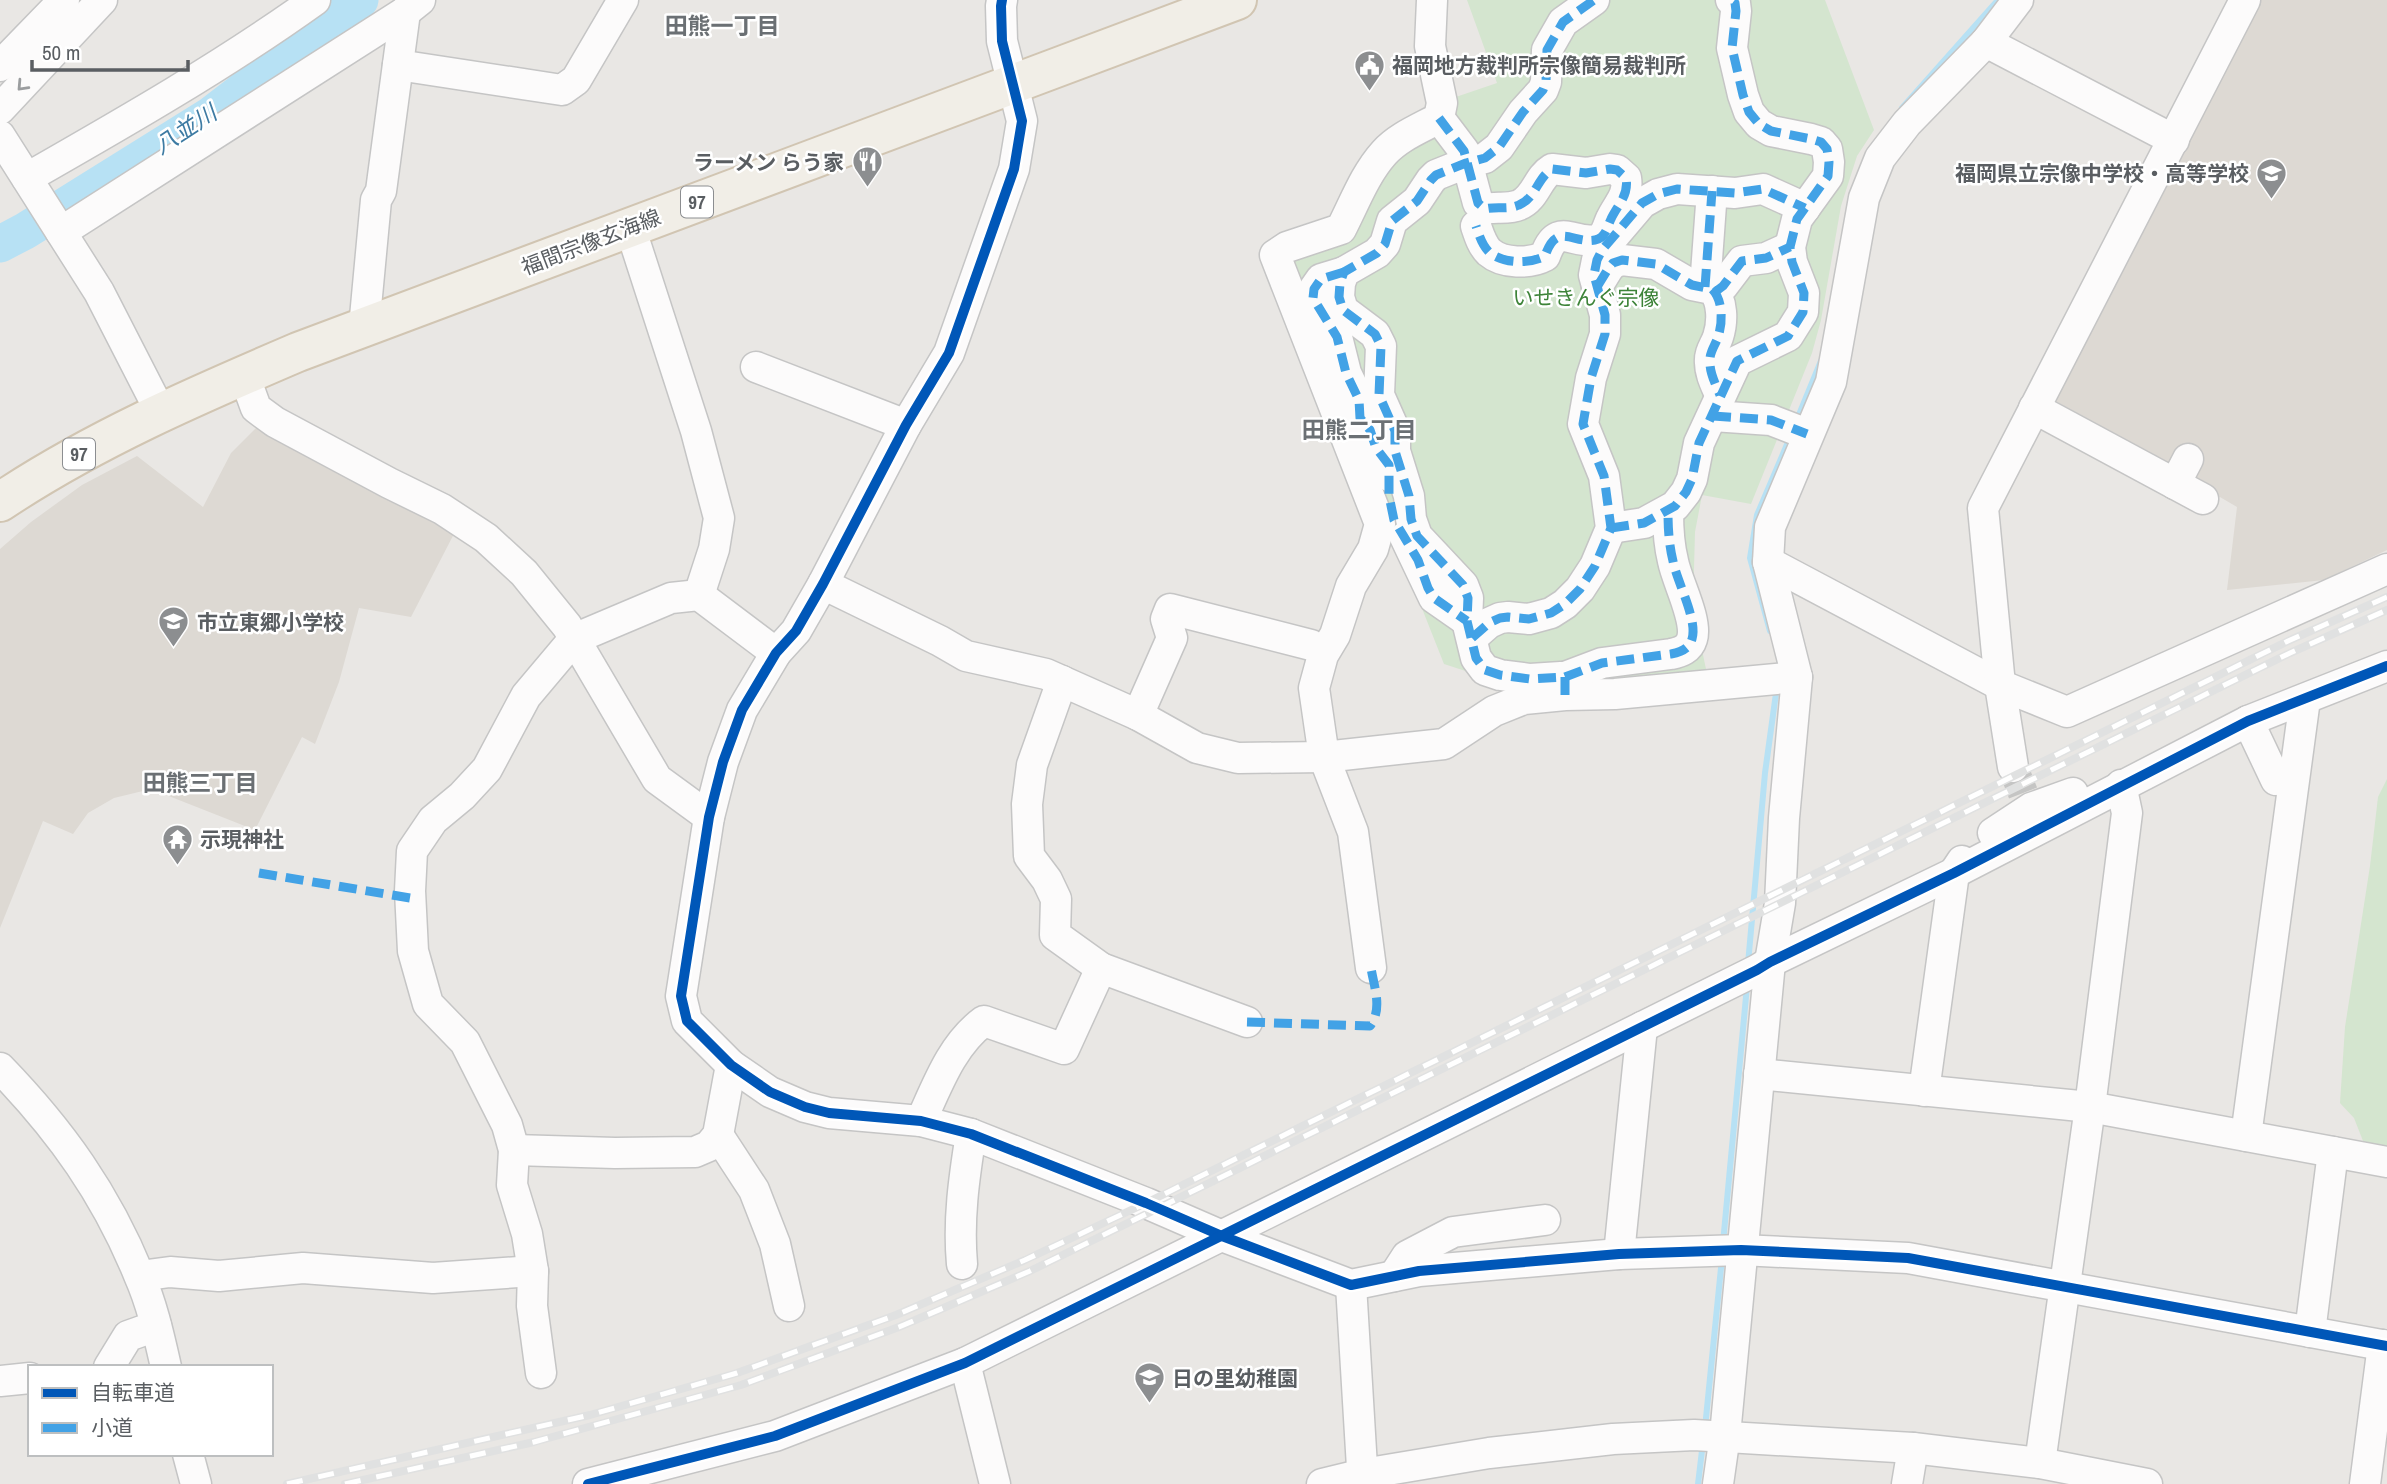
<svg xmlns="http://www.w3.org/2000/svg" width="2387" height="1484" font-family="'Archivo Narrow','Noto Sans JP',sans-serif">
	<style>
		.education { fill: #ddd9d3 }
		.green { fill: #d4e5cf }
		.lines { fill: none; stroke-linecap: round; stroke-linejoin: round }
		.stream { stroke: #b7e1f4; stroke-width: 6 }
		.river { stroke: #b7e1f4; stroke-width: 37 }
		.minor-tunnel { stroke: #c5c5c4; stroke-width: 30; stroke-dasharray: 30 15; stroke-linecap: butt }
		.minor-casing { stroke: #c5c5c5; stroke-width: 33 }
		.major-casing { stroke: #d1c5b2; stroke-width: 42 }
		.minor { stroke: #fcfbfb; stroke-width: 30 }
		.major { stroke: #f1eee7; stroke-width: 38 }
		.rail-casing { stroke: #e0e1e1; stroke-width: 8 }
		.rail { stroke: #fff; stroke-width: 5; stroke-dasharray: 16; stroke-linecap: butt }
		.quiet { stroke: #42a2e6; stroke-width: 9; stroke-dasharray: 18 9; stroke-linecap: butt }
		.cycleway-casing { stroke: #fff; stroke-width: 15 }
		.cycleway { stroke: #0057b8; stroke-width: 10 }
		.oneway { stroke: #9b9d9f }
		.labels { text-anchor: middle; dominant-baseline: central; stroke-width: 5; stroke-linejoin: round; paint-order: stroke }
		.shield { fill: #fff; stroke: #8c8e91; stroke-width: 2 }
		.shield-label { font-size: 19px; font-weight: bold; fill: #5a5e62 }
		.poi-label { font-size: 21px; font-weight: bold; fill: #5a5e62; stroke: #fff; text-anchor: start }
		.street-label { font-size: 21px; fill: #5a5e62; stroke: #fff }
		.park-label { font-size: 21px; fill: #3d8338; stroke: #fff }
		.neighbourhood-label { font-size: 23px; font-weight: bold; fill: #6b7074; stroke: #fff }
		.water-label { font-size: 23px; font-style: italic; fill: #3e7ba3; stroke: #fff }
	</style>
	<rect width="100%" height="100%" fill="#e9e7e4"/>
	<g class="education">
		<polygon points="2259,0 2387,0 2387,550 2324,580 2227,590 2237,507 2054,400"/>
		<polygon points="263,421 457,528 411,617 359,608 339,682 315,744 302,737 255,830 151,789 114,798 88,813 73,834 43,821 0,928 0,549 31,522 82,485 137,456 203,507 231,453"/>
	</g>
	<g class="green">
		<polygon points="1467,0 1825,0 1874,130 1857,156 1841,206 1821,320 1812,353 1751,504 1702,495 1695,532 1693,606 1708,679 1524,690 1444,664 1284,260 1299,249 1447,100 1497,83"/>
		<polygon points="2387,779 2387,1150 2365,1146 2354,1118 2340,1103 2345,1027 2370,866 2378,797"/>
	</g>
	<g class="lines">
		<g class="stream">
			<polyline points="1902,108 1998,0"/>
			<polyline points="1796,422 1821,361"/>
			<polyline points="1770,631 1750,558 1757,515 1791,435"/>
			<polyline points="1748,964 1765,773 1777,686"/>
			<polyline points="1723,1243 1747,986"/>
			<polyline points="1705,1428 1722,1258"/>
			<polyline points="1698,1484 1703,1442"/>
		</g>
		<polyline class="river" points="0,244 25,231 211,115 360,0"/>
		<polyline class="minor-tunnel" points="2013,767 2023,793"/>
		<defs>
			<g id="minor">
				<polyline points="1002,0 1001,6 1002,41 1022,121 1014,169 949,353 906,425 823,584 796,631 776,653 742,710 723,762 709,817 681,996 687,1021 731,1065 770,1092 805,1107 829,1113 921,1121 971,1134 1146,1203 1222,1236 1351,1285 1419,1271 1619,1254 1741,1250 1908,1258 2387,1346"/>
				<polyline points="1986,42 2174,140"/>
				<polyline points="398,65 562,90 576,80 623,0"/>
				<polyline points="0,66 64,0"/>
				<polyline points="0,109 102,0"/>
				<path d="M1439,118l25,33 14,52 7,6c11,-3 23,1 34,-4 17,-7 18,-27 33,-36l34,4 24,-4 7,1 9,8c3,18 -8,26 -15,41 -4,8 -5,19 -16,21 -23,4 -38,-19 -50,16 -15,8 -42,8 -56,-4 -7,-7 -10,-17 -13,-26"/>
				<polyline points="0,136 99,292 160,411"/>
				<path d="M27,178c98,-56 196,-112 288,-178"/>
				<polyline points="630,227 696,431 719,518 714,549 699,595"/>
				<polyline points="61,232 405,12 420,0"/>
				<polyline points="1344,272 1321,279 1314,289 1313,298 1337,337 1346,373 1359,400 1360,418 1370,430 1382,457 1387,461 1391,477"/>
				<path d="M1597,287l11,-18 5,-6 9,-3 34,4 36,21 20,4c11,11 11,33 6,48 -3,9 -9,15 -8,26 0,11 6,22 10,32"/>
				<polyline points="1705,287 1712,191"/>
				<polyline points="1715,292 1723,286 1742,261 1766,258 1790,247"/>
				<polyline points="364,328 376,200 381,191 405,12"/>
				<polyline points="756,367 906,425"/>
				<polyline points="244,375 256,408 275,422 389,483 442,509 486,538 524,573 567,626 657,779 709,817"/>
				<polyline points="2034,408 2203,499"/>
				<polyline points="1713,416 1771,420 1807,434"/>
				<polyline points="2175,484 2188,459"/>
				<polyline points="1611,528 1644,523 1675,506 1686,492 1692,479 1699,443 1737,361 1788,336 1803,312 1804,293 1792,262 1790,247 1797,219 1828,176 1829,162 1827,149 1821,142 1811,139 1771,131 1759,124 1749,112 1743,95 1732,48 1736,11 1735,3 1731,0"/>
				<polyline points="1405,537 1434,598 1467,621"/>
				<polyline points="1768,562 2000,685 2067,712 2387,569"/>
				<polyline points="823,584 940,641 966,656 1046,674 1138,715 1197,748 1238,758 1324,757 1444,744 1494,711 1524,699 1565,695 1615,694 1797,677"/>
				<polyline points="1472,638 1489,623 1500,618 1508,617 1529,619 1551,613 1565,604 1580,589 1595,566 1611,528 1604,476 1583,424 1591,378 1605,334 1605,315 1594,275 1597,260 1602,250 1642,203 1658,194 1677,189 1735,193 1763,189 1805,208"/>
				<polyline points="1561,677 1530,679 1500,675 1485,670 1476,658 1467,621 1468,598 1463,585 1417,536 1411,519 1409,496 1395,451 1395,431 1379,395 1381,346 1375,334 1343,310 1339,297 1340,283 1344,272 1377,253 1385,244 1392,221 1417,201 1431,180 1436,175 1466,163 1485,158 1499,147 1523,112 1543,90 1546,82 1547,50 1563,22 1594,0"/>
				<path d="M1565,677l37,-14 69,-9c10,-2 18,-5 21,-15 6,-19 -15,-57 -19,-78 -4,-16 -5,-33 -5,-49"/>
				<polyline points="1062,681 1032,765 1027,804 1029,856 1047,880 1056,899 1055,935 1101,968 1247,1022"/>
				<polyline points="1138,715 1172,638 1166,619 1170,609 1311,645"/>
				<polyline points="2248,721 2276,780"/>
				<polyline points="2013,767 2000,685 1983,508 2245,0"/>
				<polyline points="1993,833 2031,808 2073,793"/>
				<path d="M1371,968l-18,-136 -29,-75 -10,-69 9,-33 12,-20 16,-49 22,-37 7,-25 -105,-269 12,-8 54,-18c13,-25 24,-55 43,-76 14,-16 37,-25 55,-35l3,-15 -12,-57 2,-46"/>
				<path d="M0,1068c61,63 106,126 139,207 13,29 20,61 27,92"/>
				<polyline points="1759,1074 2090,1107 2387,1162"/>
				<polyline points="1924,1091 1954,873 1962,861"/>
				<path d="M921,1121c16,-35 31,-77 63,-100l80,28 37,-81"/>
				<polyline points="718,1135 754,1190 775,1244 789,1306"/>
				<polyline points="2246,1136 2305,699"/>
				<polyline points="514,1150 615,1153 695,1152 709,1146 718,1135 731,1065"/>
				<polyline points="1619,1254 1642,1027"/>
				<path d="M962,1264c-4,-44 2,-86 9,-130"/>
				<polyline points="140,1276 170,1272 219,1276 303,1268 433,1278 533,1271"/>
				<polyline points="1394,1276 1407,1256 1453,1232 1545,1220"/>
				<polyline points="1351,1285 1363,1484"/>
				<polyline points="2310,1332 2333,1152"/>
				<polyline points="965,1363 995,1484"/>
				<polyline points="109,1367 128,1336 156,1326"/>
				<polyline points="541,1373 532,1306 533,1271 527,1234 512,1185 514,1150 507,1125 465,1042 428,1004 413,951 410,891 412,851 433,820 462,796 487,769 526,696 574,639 671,598 699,595 776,653"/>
				<polyline points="0,1381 30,1378"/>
				<polyline points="188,1454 196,1484"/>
				<polyline points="2040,1463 2090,1107 2127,813 2121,785"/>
				<polyline points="588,1484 775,1436 965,1363 1757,970 1770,962 1954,873 2248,721 2387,666"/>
				<polyline points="1322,1484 1363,1474 1489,1453 1613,1439 1694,1435 1913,1448 2040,1463 2147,1484"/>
				<polyline points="1718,1484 1725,1435 1770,962 1780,903 1784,818 1797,677 1768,562 1770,527 1831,382 1864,198 1880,158 1907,123 1986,42 2018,0"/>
				<polyline points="1907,1484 1913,1448"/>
				<polyline points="2365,1484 2383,1345"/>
			</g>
			<path id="major" d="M0,502c93,-62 195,-106 298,-150l939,-352"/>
		</defs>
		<use href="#minor" class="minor-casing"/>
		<use href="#major" class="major-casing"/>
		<use href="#minor" class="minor"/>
		<use href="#major" class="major"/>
		<defs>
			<g id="rail">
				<polyline points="287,1484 590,1415 737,1373 896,1315 1025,1260 1146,1203 2288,641 2387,597"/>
				<polyline points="345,1484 534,1442 741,1385 899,1327 1030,1271 2290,653 2387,610"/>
			</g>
		</defs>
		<use href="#rail" class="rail-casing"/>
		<use href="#rail" class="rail"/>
		<g class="quiet">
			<path d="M1439,118l25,33 14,52 7,6c11,-3 23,1 34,-4 17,-7 18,-27 33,-36l34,4 24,-4 7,1 9,8c3,18 -8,26 -15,41 -4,8 -5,19 -16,21 -23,4 -38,-19 -50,16 -15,8 -42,8 -56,-4 -7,-7 -10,-17 -13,-26"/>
			<polyline points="1344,272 1321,279 1314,289 1313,298 1337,337 1346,373 1359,400 1360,418 1370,430 1376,448 1389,465 1389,496 1394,520 1418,560 1428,588 1434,598 1467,621"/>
			<path d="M1597,287l11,-18 5,-6 9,-3 34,4 36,21 20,4c11,11 11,33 6,48 -3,9 -9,15 -8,26 0,11 6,22 10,32"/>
			<polyline points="1705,287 1712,191"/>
			<polyline points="1715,292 1723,286 1742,261 1766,258 1790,247"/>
			<polyline points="1713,416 1771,420 1807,434"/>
			<polyline points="1611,528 1644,523 1675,506 1686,492 1692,479 1699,443 1737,361 1788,336 1803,312 1804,293 1792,262 1790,247 1797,219 1828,176 1829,162 1827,149 1821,142 1811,139 1771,131 1759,124 1749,112 1743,95 1732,48 1736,11 1735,3 1731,0"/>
			<polyline points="1472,638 1489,623 1500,618 1508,617 1529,619 1551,613 1565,604 1580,589 1595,566 1611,528 1604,476 1583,424 1591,378 1605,334 1605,315 1594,275 1597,260 1602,250 1642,203 1658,194 1677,189 1735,193 1763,189 1805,208"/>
			<path d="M1565,677l37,-14 69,-9c10,-2 18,-5 21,-15 6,-19 -15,-57 -19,-78 -4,-16 -5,-33 -5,-49"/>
			<polyline points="1565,695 1565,677 1530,679 1500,675 1485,670 1476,658 1467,621 1468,598 1463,585 1417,536 1411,519 1409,496 1395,451 1395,431 1379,395 1381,346 1375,334 1343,310 1339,297 1340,283 1344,272 1377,253 1385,244 1392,221 1417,201 1431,180 1436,175 1466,163 1485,158 1499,147 1523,112 1543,90 1546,82 1547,50 1563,22 1594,0"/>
			<polyline points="259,873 410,898"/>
			<path d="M1247,1022l123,4c13,-17 4,-39 1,-58"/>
		</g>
		<defs>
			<g id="cycleway">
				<polyline points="1002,0 1001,6 1002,41 1022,121 1014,169 949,353 906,425 823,584 796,631 776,653 742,710 723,762 709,817 681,996 687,1021 731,1065 770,1092 805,1107 829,1113 921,1121 971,1134 1146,1203 1222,1236 1351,1285 1419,1271 1619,1254 1741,1250 1908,1258 2387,1346"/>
				<polyline points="588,1484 775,1436 965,1363 1757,970 1770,962 1954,873 2248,721 2387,666"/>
			</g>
		</defs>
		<use href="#cycleway" class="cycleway-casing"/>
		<use href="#cycleway" class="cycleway"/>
	</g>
	<defs><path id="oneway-chevron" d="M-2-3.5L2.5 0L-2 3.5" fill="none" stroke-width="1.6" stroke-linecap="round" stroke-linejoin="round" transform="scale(1.75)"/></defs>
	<use class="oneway" href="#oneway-chevron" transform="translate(22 86) rotate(133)"/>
	<defs>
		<symbol id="civic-pin" viewBox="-11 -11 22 30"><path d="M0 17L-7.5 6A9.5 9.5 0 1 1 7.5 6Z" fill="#8c8e90" stroke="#fff"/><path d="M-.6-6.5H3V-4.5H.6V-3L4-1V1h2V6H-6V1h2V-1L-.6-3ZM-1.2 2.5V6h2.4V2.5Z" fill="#fff"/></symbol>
		<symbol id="restaurant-pin" viewBox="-11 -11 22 30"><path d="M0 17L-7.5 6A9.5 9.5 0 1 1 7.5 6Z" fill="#8c8e90" stroke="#fff"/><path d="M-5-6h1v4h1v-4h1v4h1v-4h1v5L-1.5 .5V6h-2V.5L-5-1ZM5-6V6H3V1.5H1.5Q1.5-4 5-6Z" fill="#fff"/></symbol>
		<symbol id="school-pin" viewBox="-11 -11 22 30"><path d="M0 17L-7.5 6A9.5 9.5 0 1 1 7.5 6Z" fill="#8c8e90" stroke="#fff"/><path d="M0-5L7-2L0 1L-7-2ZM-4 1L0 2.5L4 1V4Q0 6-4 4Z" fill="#fff"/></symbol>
		<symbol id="temple-pin" viewBox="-11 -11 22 30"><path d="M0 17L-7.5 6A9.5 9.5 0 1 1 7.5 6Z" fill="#8c8e90" stroke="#fff"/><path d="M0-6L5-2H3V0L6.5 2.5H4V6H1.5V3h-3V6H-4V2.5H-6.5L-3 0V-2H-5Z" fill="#fff"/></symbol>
	</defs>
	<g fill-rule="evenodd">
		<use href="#civic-pin" x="1352" y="48" width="35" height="47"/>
		<use href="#restaurant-pin" x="850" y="144" width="35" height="47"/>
		<use href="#school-pin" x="2254" y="156" width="35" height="47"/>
		<use href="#school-pin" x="156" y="604" width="35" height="47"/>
		<use href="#temple-pin" x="160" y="822" width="35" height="47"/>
		<use href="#school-pin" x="1132" y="1360" width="35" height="47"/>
	</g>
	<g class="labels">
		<g class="shield">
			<rect x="681" y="186.5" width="32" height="31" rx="5"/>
			<rect x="63" y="438.5" width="32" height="31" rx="5"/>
		</g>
		<g class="shield-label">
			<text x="697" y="202">97</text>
			<text x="79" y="454">97</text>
		</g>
		<g class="poi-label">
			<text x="1392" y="65">福岡地方裁判所宗像簡易裁判所</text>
			<text x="844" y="162" text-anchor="end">ラーメン らう家</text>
			<text x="2249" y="173" text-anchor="end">福岡県立宗像中学校・高等学校</text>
			<text x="197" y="622">市立東郷小学校</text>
			<text x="200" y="839">示現神社</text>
			<text x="1172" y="1378">日の里幼稚園</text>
		</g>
		<g class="street-label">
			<text transform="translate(591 242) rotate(-21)">福間宗像玄海線</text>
		</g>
		<g class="park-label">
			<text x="1586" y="297">いせきんぐ宗像</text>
		</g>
		<g class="neighbourhood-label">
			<text x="722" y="25">田熊一丁目</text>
			<text x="1359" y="429">田熊二丁目</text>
			<text x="200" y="782">田熊三丁目</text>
		</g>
		<g class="water-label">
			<text transform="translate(185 129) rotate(-33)">八並川</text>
		</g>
	</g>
	<rect x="28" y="1365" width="245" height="91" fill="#ffffff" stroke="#bdbfc0" stroke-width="2"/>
	<rect x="42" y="1388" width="35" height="10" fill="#0057b8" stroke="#bdbfc0" stroke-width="2"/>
	<text x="91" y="1400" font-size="21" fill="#5a5e62">自転車道</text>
	<rect x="42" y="1423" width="35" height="10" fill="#42a2e6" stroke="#bdbfc0" stroke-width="2"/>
	<text x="91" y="1435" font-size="21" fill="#5a5e62">小道</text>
	<path d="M32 60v10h156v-10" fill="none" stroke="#5a5e62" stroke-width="3.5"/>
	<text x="42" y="60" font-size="21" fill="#5a5e62" stroke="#ffffff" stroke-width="5" paint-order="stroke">50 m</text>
</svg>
